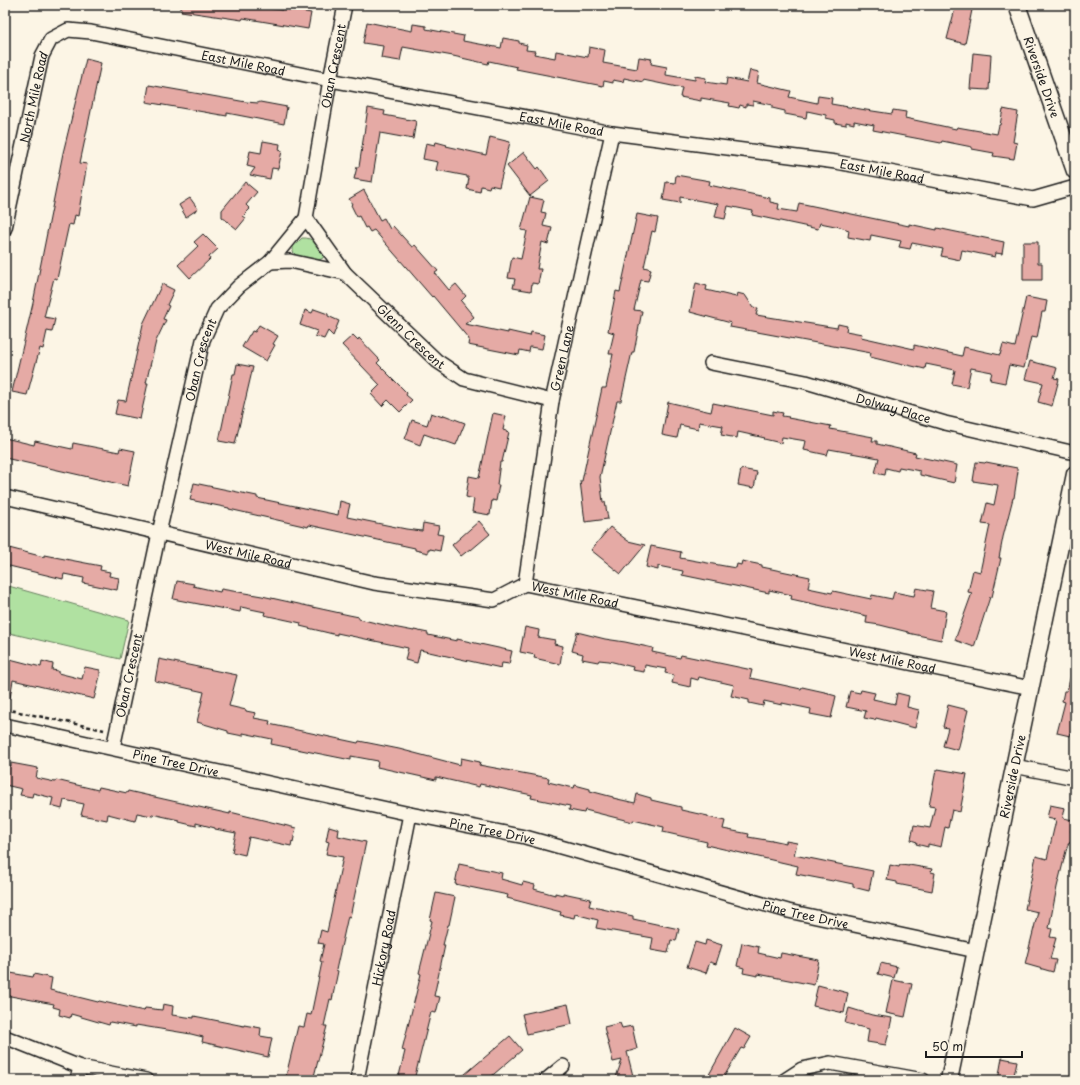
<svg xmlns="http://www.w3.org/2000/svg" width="1080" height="1085" font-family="'Playpen Sans',sans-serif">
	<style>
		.green { fill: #b0e1a1; stroke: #667e5e }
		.building { fill: #e5aaa5; stroke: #1c1c1c }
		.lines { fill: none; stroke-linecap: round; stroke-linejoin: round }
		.minor-casing { stroke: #1c1c1c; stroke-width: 16 }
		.major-casing { stroke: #1c1c1c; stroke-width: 19 }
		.path { stroke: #1c1c1c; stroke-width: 2.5; stroke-dasharray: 4 3; stroke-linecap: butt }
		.minor { stroke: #fcf5e5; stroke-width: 13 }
		.major { stroke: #fcf5e5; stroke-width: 16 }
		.labels { text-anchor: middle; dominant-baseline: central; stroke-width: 3.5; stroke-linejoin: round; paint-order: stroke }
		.street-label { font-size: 12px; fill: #1c1c1c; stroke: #fcf5e5 }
	</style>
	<rect width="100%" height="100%" fill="#fcf5e5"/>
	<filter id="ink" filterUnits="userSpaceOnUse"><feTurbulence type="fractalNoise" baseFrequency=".025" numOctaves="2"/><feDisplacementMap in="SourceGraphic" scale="8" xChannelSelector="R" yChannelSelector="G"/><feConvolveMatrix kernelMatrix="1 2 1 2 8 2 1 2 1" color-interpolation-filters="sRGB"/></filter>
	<g filter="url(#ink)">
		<g class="green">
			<path d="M302,238c12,-1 16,8 22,17l-1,3 -4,2 -20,-2 -6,-6v-5z"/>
			<polygon points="5,585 129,620 120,659 5,632"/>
		</g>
		<g class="building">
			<polygon points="181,5 259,5 258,7 282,10 282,8 311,13 308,29 243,18 242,20 181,11"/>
			<polygon points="956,5 973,5 965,44 947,39"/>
			<polygon points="367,22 412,31 413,24 426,26 426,29 464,36 463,41 501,48 503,38 519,41 519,43 527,45 526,50 535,51 534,54 555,58 556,51 588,57 589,47 605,50 603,63 637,69 639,57 652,59 651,64 667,67 666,75 695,80 695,76 706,78 705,82 726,85 727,78 747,82 750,70 759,72 757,83 791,91 789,97 817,103 818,96 832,98 831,104 866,110 892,114 893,110 906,112 905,118 956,129 957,127 997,134 999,125 1000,125 1003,109 1018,112 1013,142 1017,143 1014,159 993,156 994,153 972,149 972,147 942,141 941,143 873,130 874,125 854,121 854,124 846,122 846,125 835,123 835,120 826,118 826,115 807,111 806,118 785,114 785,111 772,108 772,105 753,101 753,105 746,104 746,107 740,105 739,108 729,106 730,103 701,98 701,101 680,97 682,88 643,80 643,82 624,78 623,82 613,80 613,83 604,81 603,86 516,69 517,67 489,61 488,64 453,56 403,47 400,61 381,58 383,46 363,43"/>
			<polygon points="973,53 991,55 989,90 970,89"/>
			<polygon points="86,59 101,63 80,163 87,164 78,216 75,215 73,225 69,224 57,279 54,278 44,317 55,319 52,332 47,331 43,349 40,348 27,395 12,392 33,303 63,153"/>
			<polygon points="149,85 246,102 258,103 260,102 287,107 284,124 227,113 227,116 146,102"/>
			<polygon points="368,108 385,111 384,115 416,121 413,139 380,133 372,182 354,179 357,167 359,167"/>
			<polygon points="490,137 510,142 499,187 490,185 489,188 481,186 480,192 467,189 469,178 467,178 467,176 436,170 438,162 423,159 426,143 435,145 436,142 447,145 446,146 486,155"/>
			<polygon points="263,141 280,144 279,150 282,151 278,169 272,168 270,179 250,175 255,168 247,166 250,151 261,153"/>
			<polygon points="524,152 537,169 539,167 549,181 530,196 507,166"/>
			<polygon points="676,175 710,181 709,185 770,198 770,202 779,204 778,209 797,212 799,203 909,226 909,224 937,230 937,228 1004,242 1002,254 996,253 995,257 962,250 960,260 941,256 943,249 912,243 910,249 899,247 901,241 871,235 870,241 848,237 849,230 840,227 820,223 818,229 752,215 753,211 728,206 725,219 715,217 718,204 680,197 680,203 663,200 666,182 675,183"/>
			<polygon points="245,182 257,192 246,205 250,209 243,216 246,218 237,229 222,217 222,210"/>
			<polygon points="364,190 380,220 384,218 390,229 393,226 412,247 415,245 438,271 435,273 449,290 456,284 466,296 461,301 474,317 465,324 508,333 508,331 530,336 531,332 545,335 542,349 530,347 529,352 520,350 519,355 468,345 469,339 433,296 432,297 374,230 370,232 367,227 365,228 359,216 357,217 351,205 352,204 349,199"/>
			<polygon points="530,197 544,200 541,212 546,213 543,226 552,228 548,244 542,242 537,269 541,269 538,284 532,283 531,291 513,288 515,279 508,278 512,257 521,259 527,231 521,230"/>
			<polygon points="190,198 198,209 186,217 179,205"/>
			<polygon points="637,214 658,218 655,232 652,231 644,267 651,269 648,281 641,280 634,310 642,311 634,352 632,352 621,401 617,401 600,477 603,502 605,502 608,519 585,522 580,481 582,481 602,388 606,388 613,354 609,354 614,333 608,331 616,291 620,292"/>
			<polygon points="203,234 218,249 209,257 210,259 190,278 178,265 198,246 194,242"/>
			<polygon points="1023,242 1038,242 1038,263 1042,263 1042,280 1023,280"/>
			<polygon points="696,283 707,286 706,290 736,297 737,293 745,295 753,307 758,308 756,315 837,328 838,324 847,326 846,331 862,334 861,337 914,349 914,345 962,356 964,347 1000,355 1003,344 1015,347 1026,297 1047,301 1045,312 1042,312 1037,338 1031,337 1024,368 1009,365 1005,383 990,380 992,372 971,368 967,387 952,384 955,370 926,364 925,369 903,364 903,365 870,357 871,353 730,327 731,323 690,312"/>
			<polygon points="162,284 174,290 167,305 169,306 163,319 166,320 156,341 146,383 148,383 140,419 115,414 118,400 126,401 143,324"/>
			<polygon points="314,309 328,314 328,316 339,321 333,336 328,331 324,339 315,336 317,331 300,325 305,310 312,313"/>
			<polygon points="259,325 278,336 273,344 275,345 266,361 242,347 249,335 250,335 252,331 255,332"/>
			<polygon points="353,335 358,340 359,338 380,360 377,363 407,393 406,395 412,400 400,412 388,400 382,406 371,394 380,385 342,345"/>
			<polygon points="1030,361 1057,368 1054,378 1059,379 1052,406 1038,402 1043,383 1025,379"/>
			<polygon points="237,364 253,367 235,444 219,441 233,374 235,374"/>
			<polygon points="668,402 711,412 713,403 773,415 773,411 783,413 782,416 789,417 788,418 831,426 830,429 873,437 872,441 877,441 877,444 916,453 915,456 957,465 954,483 920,475 920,471 899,467 898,471 886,468 885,475 875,473 879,458 829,449 827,455 804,450 806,441 782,437 781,443 764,439 765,438 738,432 737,438 721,435 723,426 699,422 698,429 680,425 677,438 662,435"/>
			<polygon points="431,413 443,417 444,415 465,423 456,445 424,434 420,445 405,439 412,420 427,425"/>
			<polygon points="493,413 506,416 503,430 509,432 502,462 500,462 497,485 499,485 496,501 492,500 490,515 472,512 474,499 466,497 469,476 479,478"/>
			<polygon points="5,438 34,445 35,441 72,449 73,443 119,452 120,448 135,451 128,486 5,458"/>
			<polygon points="976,462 985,463 986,462 1017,468 1017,471 1018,471 1014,498 1013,498 1003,537 999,558 1001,558 992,597 990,597 974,647 955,640 972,593 968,592 973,570 980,572 990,525 982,524 987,503 994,505 998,485 973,481"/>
			<polygon points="741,469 757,472 754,488 738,485"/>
			<polygon points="194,483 257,496 257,498 338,515 340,501 350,504 347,517 406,529 422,531 423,523 439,526 437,534 443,535 440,551 430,549 430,550 428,550 428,553 415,550 415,548 309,525 308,527 229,509 229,508 190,500"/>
			<polygon points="479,521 490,534 471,550 470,549 461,556 452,545"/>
			<polygon points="610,527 628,541 645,545 621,574 591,550"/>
			<polygon points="651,546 681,552 680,558 730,567 736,568 737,564 741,565 742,561 762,565 762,567 810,577 808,588 832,593 833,591 871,599 872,595 892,599 894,592 914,596 916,588 933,591 930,608 946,611 941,640 908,633 908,632 880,625 866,623 867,616 791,599 792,595 769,590 769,593 682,575 683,571 658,566 658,570 646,567"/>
			<polygon points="5,547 44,557 44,555 101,566 100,570 110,572 109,576 119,578 117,590 83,583 84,578 64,574 63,579 5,565"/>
			<polygon points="177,581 194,584 193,586 220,592 221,589 262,596 349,615 359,617 359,619 393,627 414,631 414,630 428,633 428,635 457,641 457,639 512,651 509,664 502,663 501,668 420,650 417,663 405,660 408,648 337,633 337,635 300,626 301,623 264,615 265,612 241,607 240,612 173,599"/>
			<polygon points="525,627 539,630 538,637 555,640 554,644 563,646 560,664 534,658 535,655 520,652"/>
			<polygon points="577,632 605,639 625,642 653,648 652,652 680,658 681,655 752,670 750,678 801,689 802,687 829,693 829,694 836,696 831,718 810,714 811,709 782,703 782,705 764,701 763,706 749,703 749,700 731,696 734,685 699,677 698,680 691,678 690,687 672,683 674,675 665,673 666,669 645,665 644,672 632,670 633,667 609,661 599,660 598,662 582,659 583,654 572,651"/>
			<polygon points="6,658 41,667 42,661 53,664 52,670 58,671 58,673 82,679 85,667 100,670 100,676 94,699 13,680 10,698 5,698"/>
			<polygon points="159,659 237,675 229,706 246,710 246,711 256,713 254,718 270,721 269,724 358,743 359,741 399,749 460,765 461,758 480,762 479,765 549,778 548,782 574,788 575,785 590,789 590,791 613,797 613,798 635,803 637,794 651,798 651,800 681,807 681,810 708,816 708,817 725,821 723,829 749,834 748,837 772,841 772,840 786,843 786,841 797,843 794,855 873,871 869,891 853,887 853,884 834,880 833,881 796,874 798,866 706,845 707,842 663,832 664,827 633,820 633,822 585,810 584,813 569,810 570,806 531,798 532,795 480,784 479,787 436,777 436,780 377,767 378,761 351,756 351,760 271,744 272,739 243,733 243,736 228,733 228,731 197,722 204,692 155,681"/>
			<polygon points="1071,675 1075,676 1075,732 1071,731 1070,736 1057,733 1065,702 1062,701 1064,691 1067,691"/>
			<polygon points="861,690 875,693 873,699 895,704 897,693 909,696 907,707 919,710 915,728 876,718 875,720 864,718 866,711 846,707 850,691 860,693"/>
			<polygon points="948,705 968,710 958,750 943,746 948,728 943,727"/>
			<polygon points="11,763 38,768 36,778 55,782 56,780 98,790 99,787 127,793 128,791 230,814 230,812 296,828 293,842 292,841 291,846 249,837 245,855 232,852 236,833 215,829 215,828 196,823 196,826 179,822 179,820 152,814 152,816 137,813 135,821 108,814 107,820 81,815 84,804 64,800 62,809 51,806 53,798 33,793 32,797 20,795 22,789 5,785 5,765 11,766"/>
			<polygon points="938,769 967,774 960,812 952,810 948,828 945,827 941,847 928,844 928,847 916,844 917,842 911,840 914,825 930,828 935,807 929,806 936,770 938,770"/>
			<polygon points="1050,805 1065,808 1063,818 1073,820 1071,832 1073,832 1071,842 1069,842 1066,851 1057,887 1049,928 1052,929 1050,937 1056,938 1050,959 1056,960 1053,972 1025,964 1038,912 1025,909 1036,856 1047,859 1056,820 1047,818"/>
			<polygon points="329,826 339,829 338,836 366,842 350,917 348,916 336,970 338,971 332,1000 330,999 324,1026 327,1026 313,1080 285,1080 298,1026 304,1027 307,1014 311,1015 322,962 320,961 324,944 318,943 321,930 327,932 343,857 326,854 329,842 326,841"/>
			<polygon points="459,864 502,873 501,879 522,885 523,882 535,885 534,889 555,895 555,893 563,895 563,893 591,899 589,906 633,916 633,919 679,929 676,941 671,940 668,953 651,950 653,938 596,928 598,920 575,914 574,918 560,915 561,912 507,898 508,895 455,884"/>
			<polygon points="890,865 899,867 900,865 909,866 909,865 932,869 931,872 935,873 932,891 897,884 897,882 887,880"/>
			<polygon points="436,893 455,897 449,925 448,925 443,945 445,945 434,996 440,997 436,1013 431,1012 414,1080 398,1080 405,1051 402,1050 421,974 419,973 432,921 430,920"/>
			<polygon points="706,940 722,945 716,964 710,962 706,973 687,967 695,942 705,945"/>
			<polygon points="742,943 759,947 758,953 780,958 781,953 819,960 814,985 758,974 758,976 743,973 744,968 737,966"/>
			<polygon points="881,963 897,967 894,978 878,974"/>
			<polygon points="5,972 33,977 34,974 52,978 50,990 98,1002 99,1001 144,1011 145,1008 162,1010 163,1004 173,1006 172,1015 194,1018 194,1016 244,1026 244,1025 261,1028 260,1036 272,1038 268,1057 202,1042 203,1037 191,1034 136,1025 136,1027 110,1022 109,1025 71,1014 70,1018 59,1015 60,1009 53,1007 54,1004 5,995"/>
			<polygon points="893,980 912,984 905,1017 886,1013"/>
			<polygon points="818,985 848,993 844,1013 813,1006"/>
			<polygon points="568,1004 572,1024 527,1034 522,1014"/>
			<polygon points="849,1008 872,1015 892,1018 886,1045 867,1042 869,1029 845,1023"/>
			<polygon points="620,1023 622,1028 632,1026 637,1049 627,1052 634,1080 615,1080 622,1060 613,1062 604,1027"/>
			<polygon points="735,1028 751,1037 744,1049 741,1048 722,1080 706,1080"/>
			<polygon points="510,1036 522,1050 487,1080 458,1080"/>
			<polygon points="1002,1058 1017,1061 1013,1080 998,1080"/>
		</g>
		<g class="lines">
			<defs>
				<g id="minor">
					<path id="s1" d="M306,218l39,55 92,88 27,18 88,22"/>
					<path id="s2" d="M5,228l37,-172 9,-17 17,-9 23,2 239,48 282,53 224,29 197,37 42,-12"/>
					<polyline points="270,262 290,261 345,273"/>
					<path id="s3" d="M711,363l95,19 139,41 130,30"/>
					<path id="s4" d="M5,497l369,86 120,17 31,-16 506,104"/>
					<path id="s5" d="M525,584l27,-183 60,-268"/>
					<path id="s6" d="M5,725l405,89 115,23 263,74 188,40"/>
					<path id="s7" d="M113,748l46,-215 44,-193 14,-31 22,-23 31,-24 36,-44 24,-138 15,-75"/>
					<polyline points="1014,766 1075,778"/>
					<polyline points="5,1037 80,1067 146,1080"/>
					<polyline points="77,1080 80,1067"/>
					<path id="s8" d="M357,1080l53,-266"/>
					<polyline points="546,1080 563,1066"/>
					<polyline points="785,1080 802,1069 830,1063 923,1080"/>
				</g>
				<g id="major">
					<path id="s9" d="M1017,5l58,166"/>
					<path id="s10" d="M949,1080l126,-606"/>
				</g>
			</defs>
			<use href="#minor" class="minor-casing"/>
			<use href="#major" class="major-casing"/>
			<polyline class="path" points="5,709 104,730"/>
			<use href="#minor" class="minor"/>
			<use href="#major" class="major"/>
		</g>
	</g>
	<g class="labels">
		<g class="street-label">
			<text stroke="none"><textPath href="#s2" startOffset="393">East Mile Road</textPath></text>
			<text stroke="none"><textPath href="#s7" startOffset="734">Oban Crescent</textPath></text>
			<text stroke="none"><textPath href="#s9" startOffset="76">Riverside Drive</textPath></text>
			<text stroke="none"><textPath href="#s2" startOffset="134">North Mile Road</textPath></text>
			<text stroke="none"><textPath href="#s2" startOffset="717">East Mile Road</textPath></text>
			<text stroke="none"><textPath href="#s2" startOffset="1041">East Mile Road</textPath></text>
			<text stroke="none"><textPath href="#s1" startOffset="159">Glenn Crescent</textPath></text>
			<text stroke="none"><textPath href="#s5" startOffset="229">Green Lane</textPath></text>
			<text stroke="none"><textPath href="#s7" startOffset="398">Oban Crescent</textPath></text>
			<text stroke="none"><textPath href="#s3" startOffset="188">Dolway Place</textPath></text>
			<text stroke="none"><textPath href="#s4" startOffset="250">West Mile Road</textPath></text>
			<text stroke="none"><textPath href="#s4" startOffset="586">West Mile Road</textPath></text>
			<text stroke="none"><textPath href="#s4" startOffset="910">West Mile Road</textPath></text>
			<text stroke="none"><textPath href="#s7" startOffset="74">Oban Crescent</textPath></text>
			<text stroke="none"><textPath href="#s6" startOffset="175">Pine Tree Drive</textPath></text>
			<text stroke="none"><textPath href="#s10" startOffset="310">Riverside Drive</textPath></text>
			<text stroke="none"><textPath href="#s6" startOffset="499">Pine Tree Drive</textPath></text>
			<text stroke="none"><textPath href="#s6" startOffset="823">Pine Tree Drive</textPath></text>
			<text stroke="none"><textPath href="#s8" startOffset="135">Hickory Road</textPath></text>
		</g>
	</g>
	<rect width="1080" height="1085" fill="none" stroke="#fcf5e5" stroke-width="20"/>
	<rect x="10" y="10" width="1060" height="1065" fill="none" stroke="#1c1c1c" stroke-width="1.5" filter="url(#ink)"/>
	<path d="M926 1051v6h96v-6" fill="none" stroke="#1c1c1c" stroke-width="2"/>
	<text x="932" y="1051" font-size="12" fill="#1c1c1c" stroke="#fcf5e5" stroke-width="3" paint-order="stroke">50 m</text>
</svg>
